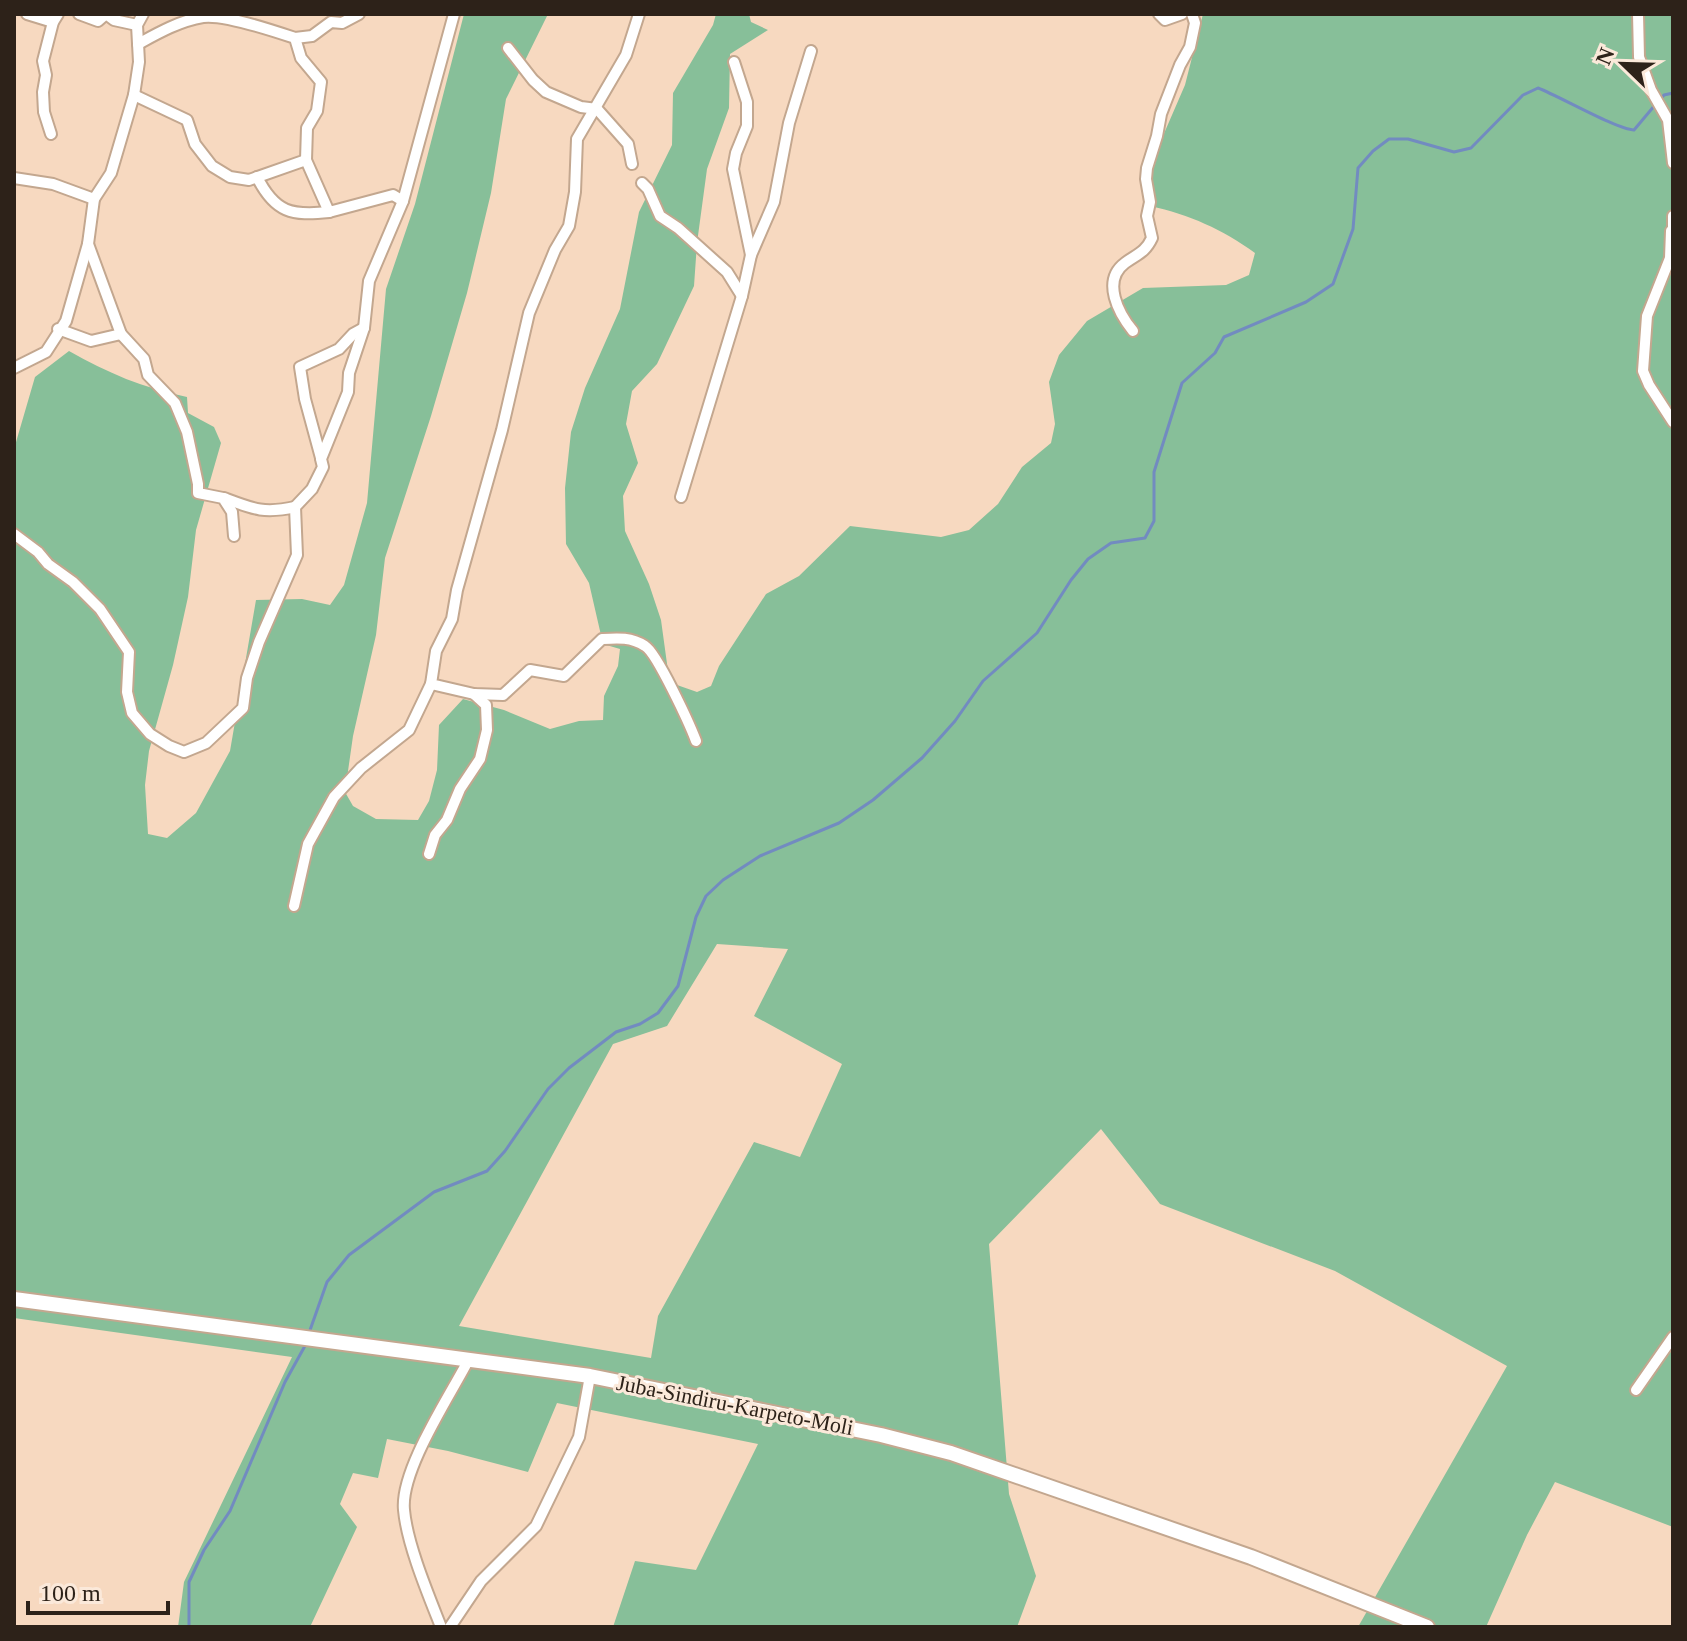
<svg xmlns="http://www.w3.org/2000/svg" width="1687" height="1641" font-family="'Times New Roman',serif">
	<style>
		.green { fill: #87bf99; fill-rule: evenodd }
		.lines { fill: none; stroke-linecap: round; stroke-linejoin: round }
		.stream { stroke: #728bc0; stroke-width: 3 }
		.street-casing { stroke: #c3a78f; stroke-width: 14 }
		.secondary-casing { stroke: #c3a78f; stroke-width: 18 }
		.street { stroke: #fff; stroke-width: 10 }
		.secondary { stroke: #fff; stroke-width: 14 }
		.labels { text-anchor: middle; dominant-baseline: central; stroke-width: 6; stroke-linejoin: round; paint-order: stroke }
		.street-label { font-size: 22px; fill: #2d2219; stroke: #fbe9da }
	</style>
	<rect width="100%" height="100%" fill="#f7d9c0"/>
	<path class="green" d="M464,14h84l-42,85 -15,94 -24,100 -36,123 -46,142 -9,77 -23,101 -8,56 8,14 23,13 42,1 11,-19 8,-31 2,-45 24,-26 41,11 46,19 29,-8 24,-1 1,-24 14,-30 2,-17 -17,-5 -14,-61 -23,-39 -1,-56 6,-56 14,-44 35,-79 19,-97 33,-67 1,-52 40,-68 3,-11h33l2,8 17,8 -38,24 -1,54 -22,61 -10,74 -3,43 -37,78 -25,27 -6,33 12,39 -15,33 2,35 24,53 12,36 7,51 9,14 20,7 14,-6 8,-20 47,-72 33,-18 51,-50 91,11 28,-7 29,-26 24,-37 29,-24 4,-19 -6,-42 10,-27 28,-34 56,-33 83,-3 23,-10 6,-22c-33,-24 -65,-38 -105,-47l-7,-24 42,-97 18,-71h470v1513l-118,-45 -28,53 -41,92h-128l149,-261 -172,-95 -175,-67 -59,-75 -112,115 20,250 27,82 -19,51h-404l22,-66 61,9 62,-126 -201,-41 -29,69 -80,-21 -61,-12 -9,39 -25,-5 -13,31 17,23 -47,100h-132l6,-45 108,-225 -278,-39v-869l21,-72 34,-26c39,22 74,37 118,46l1,16 26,14 7,16 -25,87 -8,67 -15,68 -24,86 -4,34 3,49 19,4 29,-25 34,-62 26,-151 46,-1 28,6 14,-20 23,-82 19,-214 29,-85zM717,944l71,5 -34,67 88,48 -42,93 -46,-15 -96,174 -7,42 -192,-32 154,-282 54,-18z"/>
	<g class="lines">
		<g class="stream">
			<polyline points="1660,100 1664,95 1673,93"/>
			<path d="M309,1333l18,-51 22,-27 85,-63 53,-21 18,-20 43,-62 21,-21 47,-36 24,-8 18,-11 20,-27 18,-69 10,-21 17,-16 37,-24 79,-33 34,-23 49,-42 33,-37 28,-40 54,-48 34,-53 17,-21 23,-16 34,-5 9,-17v-49l28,-89 33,-30 9,-16 82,-35 27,-18 20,-55 5,-61 15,-17 16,-12h19l46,13 17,-4 52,-53 15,-7c21,8 80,42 96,42l21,-25"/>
			<polyline points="189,1627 189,1582 204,1550 230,1511 285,1382 306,1344"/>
		</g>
		<defs>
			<g id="street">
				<polyline points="27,14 53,22"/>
				<polyline points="79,14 98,21 106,14 114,20 137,25"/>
				<path d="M639,14l-13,41 -49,84 -2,53 -6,34 -14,24 -26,63 -27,117 -45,160 -5,29 -16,32 -5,33 43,10 29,1 27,-25 34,6 38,-37c16,-1 29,-2 43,7 12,7 45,79 51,95"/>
				<polyline points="1159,14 1165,20 1182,14"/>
				<polyline points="1638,14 1639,57 1651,90 1668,120 1673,163"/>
				<polyline points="295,38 312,36 331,22 342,23 359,14"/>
				<path d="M138,44c20,-11 41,-23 65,-27 21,-3 71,14 92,21l6,20 20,24 -4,29 -10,17 -1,32 23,52 64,-17 10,6"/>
				<polyline points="508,48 533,80 546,92 581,107 597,109 628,144 632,164"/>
				<polyline points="734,62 747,102 747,126 736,153 733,169 751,255"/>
				<polyline points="134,95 187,120 195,144 212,166 230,177 249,180 306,160"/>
				<polyline points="51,134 44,112 43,92 46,75 43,61 53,22 58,14"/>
				<path d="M257,177c18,36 35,39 72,35"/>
				<polyline points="14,178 53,184 94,199"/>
				<polyline points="642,183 648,189 660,216 678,228 727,272 742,296"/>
				<polyline points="1673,216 1673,233"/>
				<polyline points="1671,231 1670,258 1647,316 1643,371 1649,385 1673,422"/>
				<polyline points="88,244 121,334 144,359 148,375 175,403 187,432 198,484 198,493 223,498 232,512 234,536"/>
				<polyline points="58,329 91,341 121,334"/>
				<path d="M1133,331c-14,-17 -32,-50 -8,-68 12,-9 20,-10 27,-25l-5,-22 3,-14 -4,-23 1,-11 10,-32 4,-22 19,-49 10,-18 5,-24 -3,-9"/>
				<polyline points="14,368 46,352 66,321 88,244 94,199 111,173 134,95 139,62 137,25 143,14"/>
				<polyline points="321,458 305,399 300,367 339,349 353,334 364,328"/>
				<polyline points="681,497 742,296 751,255 774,202 789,123 811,51"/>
				<path d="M224,498c29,11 40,16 71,9"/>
				<polyline points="14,534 38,552 48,564 73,582 100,609 129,652 127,692 132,713 150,734 169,746 184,752 206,743 243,708 247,678 259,642 297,555 295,507 312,489 323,467 321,459 348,392 349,373 364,328 369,281 403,201 454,14"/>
				<polyline points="429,854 435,835 447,820 460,789 480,759 487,730 486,705 474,694"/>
				<polyline points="294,906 308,844 334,797 361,768 409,730 431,684"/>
				<polyline points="1636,1390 1673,1337"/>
				<path d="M441,1627c-13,-33 -34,-83 -37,-117 -4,-40 46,-114 65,-151"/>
				<polyline points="450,1627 481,1581 536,1526 579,1437 590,1376"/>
			</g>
			<polyline id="secondary" points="14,1299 590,1376 881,1435 951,1453 1251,1557 1427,1627"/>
		</defs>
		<use href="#street" class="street-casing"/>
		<use href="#secondary" class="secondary-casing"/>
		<use href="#street" class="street"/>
		<use href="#secondary" class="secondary"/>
	</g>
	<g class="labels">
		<g class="street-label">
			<text transform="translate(735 1405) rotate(11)">Juba-Sindiru-Karpeto-Moli</text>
		</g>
	</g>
	<rect width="1687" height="1641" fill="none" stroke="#2d2219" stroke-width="32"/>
	<g transform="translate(1623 64) rotate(293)" stroke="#fbe9da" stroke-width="6" paint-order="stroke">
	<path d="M0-6L14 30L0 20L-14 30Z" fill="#2d2219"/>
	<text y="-12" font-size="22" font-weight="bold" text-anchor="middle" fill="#2d2219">N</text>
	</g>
	<path d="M28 1601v12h140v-12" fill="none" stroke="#2d2219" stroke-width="4"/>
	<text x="40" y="1601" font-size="24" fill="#2d2219" stroke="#fbe9da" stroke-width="6" paint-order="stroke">100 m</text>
</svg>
